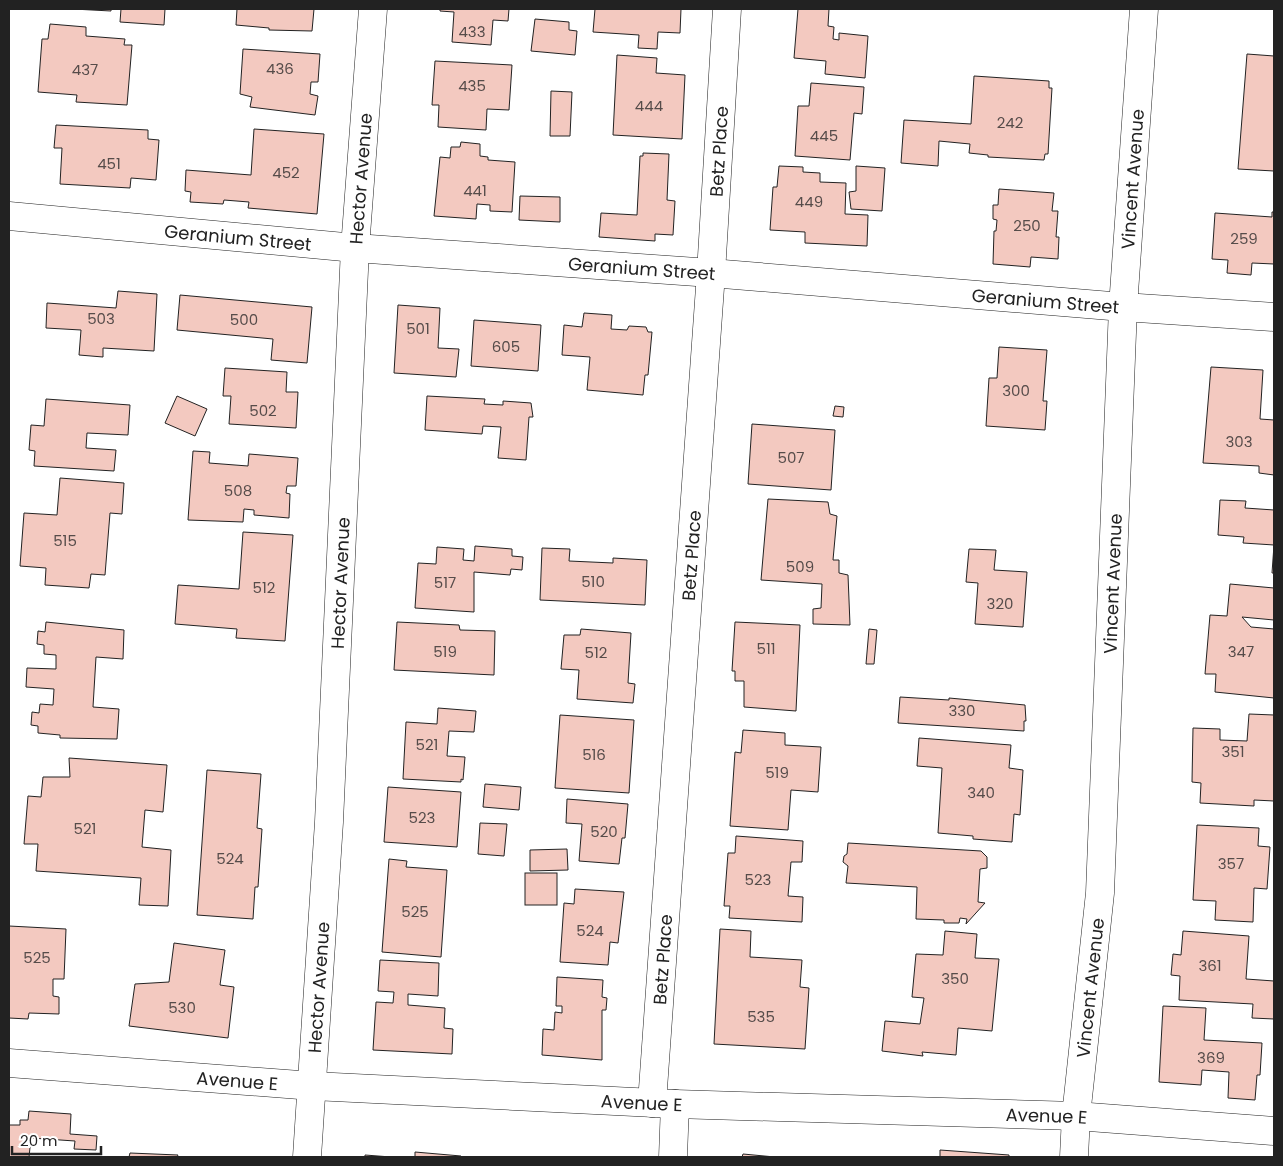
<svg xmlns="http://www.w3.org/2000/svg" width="1283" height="1166" font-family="Poppins,sans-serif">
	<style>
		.building { fill: #f3c9c0; stroke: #222 }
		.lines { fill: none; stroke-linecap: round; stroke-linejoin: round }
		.minor-casing { stroke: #222; stroke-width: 29 }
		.minor { stroke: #fff; stroke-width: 28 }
		.labels { text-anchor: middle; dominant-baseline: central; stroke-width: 4; stroke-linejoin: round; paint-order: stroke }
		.number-label { font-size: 15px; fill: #564c4a }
		.street-label { font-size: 18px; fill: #222; stroke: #fff }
	</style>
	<rect width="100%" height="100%" fill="#fff"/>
	<g class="building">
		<polygon points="73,9 111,9 111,11"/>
		<polygon points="121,9 165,9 164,25 120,22"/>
		<polygon points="237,9 314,9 312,31 269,30 269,28 236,25"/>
		<polygon points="440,9 509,9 508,21 493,20 491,45 452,42 454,12 440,11"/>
		<polygon points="595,9 681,9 680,33 658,32 657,49 638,48 639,35 593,32"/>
		<polygon points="798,9 829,9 828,26 834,27 833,39 839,40 839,33 868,36 865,78 825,74 826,61 794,58"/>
		<polygon points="535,19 569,22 569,30 577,31 575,55 531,51"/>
		<polygon points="50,24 86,27 86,36 125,39 124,45 132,45 127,105 76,102 77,95 38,92 42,39 48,39"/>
		<polygon points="243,49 320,54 318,82 311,82 310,94 318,96 315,115 250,107 252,97 240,94"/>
		<polygon points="1247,54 1274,56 1274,171 1238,169"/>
		<polygon points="617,55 657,58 656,73 685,75 682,139 613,135"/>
		<polygon points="435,61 512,65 509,110 487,109 486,130 438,127 439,105 432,105"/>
		<polygon points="974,76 1049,81 1049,88 1052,88 1048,154 1045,154 1044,160 988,157 988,155 969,153 970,144 939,141 938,166 901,163 904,120 971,124"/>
		<polygon points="811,83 864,87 862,114 854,113 850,160 795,156 798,106 809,106"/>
		<polygon points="551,91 572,92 570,136 550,136"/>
		<polygon points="56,125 148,130 148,139 159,140 156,180 131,178 130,188 60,184 62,148 54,148"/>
		<polygon points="254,129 324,134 317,214 248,208 249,202 224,200 223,204 190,202 191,192 185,191 186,170 251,175"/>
		<polygon points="461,142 480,144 480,156 488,157 488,160 515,162 512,212 490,211 490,205 477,204 476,219 434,216 440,157 450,158 451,147 460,147"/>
		<polygon points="643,153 669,154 667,200 675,201 673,235 655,234 655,241 599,237 601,213 637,215 640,156 643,156"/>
		<polygon points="779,166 803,167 803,172 820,173 820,182 846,183 845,214 868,215 867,246 805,243 805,232 770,230 773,187 777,187"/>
		<polygon points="856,166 885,168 882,211 851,209 849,192 856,191"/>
		<polygon points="999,189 1054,193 1052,211 1058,211 1056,237 1059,237 1058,259 1031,257 1030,267 993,264 994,231 996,231 997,220 993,219 993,205 998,205"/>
		<polygon points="520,196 560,197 560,222 519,220"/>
		<polygon points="1272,212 1274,212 1274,264 1252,263 1251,275 1227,273 1228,260 1212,259 1215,213 1272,217"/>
		<polygon points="118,291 157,294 154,351 103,348 103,357 79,355 81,330 46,328 47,303 116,308"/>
		<polygon points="180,295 312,307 307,363 271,360 273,339 177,330"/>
		<polygon points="398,305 440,308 438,348 459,349 456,377 394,373"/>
		<polygon points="584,313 612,315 611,329 627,330 629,326 646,327 648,332 652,332 648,375 645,375 643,395 587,390 590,357 562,355 564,325 582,327"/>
		<polygon points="474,320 541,325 538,371 471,366"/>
		<polygon points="999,347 1047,350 1043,401 1047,401 1045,430 986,426 989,378 997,378"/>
		<polygon points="1211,367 1263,370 1260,419 1274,420 1274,475 1259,473 1259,466 1203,463"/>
		<polygon points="225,368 287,372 286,392 298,392 296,428 229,424 231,396 223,396"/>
		<polygon points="177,396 207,409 195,436 165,423"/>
		<polygon points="427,396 485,399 484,404 503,405 503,401 531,403 533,417 529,417 526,460 498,458 501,427 483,426 482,434 425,430"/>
		<polygon points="46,399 130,405 128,435 87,433 86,448 116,450 114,471 34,466 35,451 29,450 31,425 44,426"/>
		<polygon points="835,406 844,407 843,417 833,416"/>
		<polygon points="752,424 835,430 831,490 748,484"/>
		<polygon points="193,451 210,452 209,463 248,466 249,454 298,458 296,486 287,486 286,493 290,494 289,518 254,515 254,510 244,509 243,522 188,520"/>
		<polygon points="60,478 124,483 122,514 110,513 105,575 91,574 89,588 45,585 46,568 20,566 24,513 57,515"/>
		<polygon points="768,499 828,502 830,514 837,516 833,560 839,560 839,573 848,575 850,625 813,624 813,609 821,608 822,584 761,580"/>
		<polygon points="1220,500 1246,501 1245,508 1274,510 1274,573 1272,573 1274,545 1243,543 1244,537 1218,535"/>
		<polygon points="243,532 293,535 285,641 236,638 237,629 175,624 178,585 239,589"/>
		<polygon points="475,546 512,549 512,556 523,557 522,570 511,569 510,575 474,572 474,612 415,608 418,563 436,564 437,547 464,549 463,560 474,561"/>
		<polygon points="542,548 570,549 569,561 613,563 613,558 647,560 645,605 540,600"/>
		<polygon points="969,549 996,550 994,570 1027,572 1023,627 975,624 978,583 966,582"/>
		<polygon points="1230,584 1274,588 1274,620 1242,617 1251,627 1274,629 1274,698 1215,692 1216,674 1205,674 1210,615 1227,616"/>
		<polygon points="46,622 124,630 123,659 96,657 93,707 119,709 117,739 60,738 60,735 38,733 38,726 31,725 32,712 39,713 40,704 53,705 54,689 26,687 27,668 56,669 56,655 44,654 44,645 37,644 38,631 45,632"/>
		<polygon points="397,622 459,625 460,630 495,631 494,675 394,670"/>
		<polygon points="735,622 800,625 796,711 744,707 744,681 735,681 735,671 732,671"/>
		<polygon points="581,629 631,633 628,683 635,684 633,703 577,699 579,670 561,669 564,635 580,635"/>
		<polygon points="869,629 877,630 874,664 866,664"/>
		<polygon points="900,697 949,700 949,698 1025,705 1026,721 1024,721 1024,731 898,723"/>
		<polygon points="438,708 476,711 474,732 449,731 447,756 465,757 463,780 461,779 461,782 403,779 406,722 437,724"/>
		<polygon points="1249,714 1274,715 1274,801 1254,800 1254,806 1200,803 1201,783 1192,782 1193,728 1220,729 1220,740 1247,741"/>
		<polygon points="560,715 634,720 629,793 555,788"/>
		<polygon points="743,730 785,733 785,745 821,747 818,792 791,790 788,830 730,826 735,752 741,753"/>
		<polygon points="919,738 1011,745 1009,768 1023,770 1020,815 1014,814 1012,842 973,839 973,836 938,833 942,768 917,766"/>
		<polygon points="69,758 167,765 163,812 145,810 142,847 171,850 168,906 139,905 141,878 36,871 38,844 24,844 28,796 41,797 43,777 70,777"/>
		<polygon points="207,770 261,774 257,828 262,829 258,887 255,887 253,919 197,915"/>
		<polygon points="485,784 521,787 519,810 483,807"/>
		<polygon points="388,787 461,792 457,847 384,842"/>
		<polygon points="567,799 628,804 625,838 622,838 619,864 579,861 582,824 566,823"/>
		<polygon points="480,823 507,824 504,856 478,854"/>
		<polygon points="1197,825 1259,828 1258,846 1270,847 1267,889 1254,888 1253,922 1215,920 1216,901 1193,900"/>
		<polygon points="736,836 803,841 802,862 791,862 788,896 803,897 802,922 729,918 730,906 724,906 728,853 735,853"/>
		<polygon points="848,843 981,851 987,857 987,868 980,869 978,902 985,903 966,924 967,919 960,918 959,923 944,923 944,920 916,919 917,887 846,883 848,866 843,862 844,856 847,854"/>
		<polygon points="567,849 568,870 530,871 530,850"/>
		<polygon points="389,859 407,861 406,867 447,870 441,957 382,952"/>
		<rect x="525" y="873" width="32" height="32"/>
		<polygon points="575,889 624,892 618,943 610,942 608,965 560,962 564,903 574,904"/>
		<polygon points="9,926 66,929 64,979 53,979 53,996 59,997 59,1014 29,1013 28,1019 9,1018"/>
		<polygon points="720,929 751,931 750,957 802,960 800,987 809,988 805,1049 714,1044"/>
		<polygon points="945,931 977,934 975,958 999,959 992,1031 958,1028 956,1055 922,1052 923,1056 882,1051 885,1021 920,1024 924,998 912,997 916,954 943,955"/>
		<polygon points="1183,931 1249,936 1246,979 1274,981 1274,1019 1252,1018 1253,1004 1179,1000 1180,976 1171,975 1173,954 1181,955"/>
		<polygon points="174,943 225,950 220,985 234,987 228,1038 129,1026 135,984 169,982"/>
		<polygon points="380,960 439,963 438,996 408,994 408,1005 445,1008 444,1028 453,1029 452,1054 373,1050 376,1002 393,1003 394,992 378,991"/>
		<polygon points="557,977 603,980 602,997 607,998 606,1010 602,1010 602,1060 542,1055 543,1029 554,1030 555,1012 562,1013 562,1006 556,1006"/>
		<polygon points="1163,1006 1206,1008 1204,1040 1262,1043 1260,1075 1257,1075 1255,1100 1228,1098 1229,1072 1202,1070 1201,1085 1159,1082"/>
		<polygon points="29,1111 71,1114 70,1134 97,1136 96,1150 74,1149 75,1141 31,1138 29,1157 9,1157 9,1125 20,1125 20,1120 28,1120"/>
		<polygon points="940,1150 1009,1155 1009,1157 926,1157 940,1157"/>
		<polygon points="415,1152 461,1156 461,1157 415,1157"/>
		<polygon points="130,1153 178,1155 177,1157 129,1157"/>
		<polygon points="743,1154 775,1157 742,1157"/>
		<polygon points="365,1155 391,1157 365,1157"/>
	</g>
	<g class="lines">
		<defs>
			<g id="minor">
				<path id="s1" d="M9,216l346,32 356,25 412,34 151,10"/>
				<path id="s2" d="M9,1063l304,23 362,18 401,12 198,15"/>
				<path id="s3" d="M652,1103l59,-830 16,-264"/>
				<path id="s4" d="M307,1157l22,-335 26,-574 18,-239"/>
				<polyline points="673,1157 675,1104"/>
				<path id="s5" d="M1074,1157l2,-41 24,-223 23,-586 21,-298"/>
			</g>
		</defs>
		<use href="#minor" class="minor-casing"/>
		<use href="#minor" class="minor"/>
	</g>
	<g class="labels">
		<g class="number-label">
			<text x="472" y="31">433</text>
			<text x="280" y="68">436</text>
			<text x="85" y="69">437</text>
			<text x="472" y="85">435</text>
			<text x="649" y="105">444</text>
			<text x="1010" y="122">242</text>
			<text x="824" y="135">445</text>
			<text x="109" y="163">451</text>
			<text x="286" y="172">452</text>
			<text x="475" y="190">441</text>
			<text x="809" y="201">449</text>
			<text x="1027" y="225">250</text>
			<text x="1244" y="238">259</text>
			<text x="101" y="318">503</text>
			<text x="244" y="319">500</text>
			<text x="418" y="328">501</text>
			<text x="506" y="346">605</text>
			<text x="1016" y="390">300</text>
			<text x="263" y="410">502</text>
			<text x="1239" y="441">303</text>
			<text x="791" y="457">507</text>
			<text x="238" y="490">508</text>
			<text x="65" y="540">515</text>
			<text x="800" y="566">509</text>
			<text x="593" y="581">510</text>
			<text x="445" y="582">517</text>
			<text x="264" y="587">512</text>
			<text x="1000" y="603">320</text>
			<text x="766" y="648">511</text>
			<text x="445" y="651">519</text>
			<text x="1241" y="651">347</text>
			<text x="596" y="652">512</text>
			<text x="962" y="710">330</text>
			<text x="427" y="744">521</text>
			<text x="1233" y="751">351</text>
			<text x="594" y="754">516</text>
			<text x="777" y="772">519</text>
			<text x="981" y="792">340</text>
			<text x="422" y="817">523</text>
			<text x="85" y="828">521</text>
			<text x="604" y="831">520</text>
			<text x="230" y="858">524</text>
			<text x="1231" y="863">357</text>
			<text x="758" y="879">523</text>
			<text x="415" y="911">525</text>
			<text x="590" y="930">524</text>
			<text x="37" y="957">525</text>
			<text x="1210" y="965">361</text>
			<text x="955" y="978">350</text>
			<text x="182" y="1007">530</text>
			<text x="761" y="1016">535</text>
			<text x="1211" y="1057">369</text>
		</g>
		<g class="street-label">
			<text stroke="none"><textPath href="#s3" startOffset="954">Betz Place</textPath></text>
			<text stroke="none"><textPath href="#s4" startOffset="980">Hector Avenue</textPath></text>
			<text stroke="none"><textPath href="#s5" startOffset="980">Vincent Avenue</textPath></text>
			<text stroke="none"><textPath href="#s1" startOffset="230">Geranium Street</textPath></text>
			<text stroke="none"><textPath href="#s1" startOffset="635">Geranium Street</textPath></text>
			<text stroke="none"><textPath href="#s1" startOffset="1040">Geranium Street</textPath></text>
			<text stroke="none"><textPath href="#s3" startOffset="549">Betz Place</textPath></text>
			<text stroke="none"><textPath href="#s4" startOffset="575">Hector Avenue</textPath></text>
			<text stroke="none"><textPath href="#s5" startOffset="575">Vincent Avenue</textPath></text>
			<text stroke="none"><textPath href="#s3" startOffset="144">Betz Place</textPath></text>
			<text stroke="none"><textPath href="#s4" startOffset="170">Hector Avenue</textPath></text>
			<text stroke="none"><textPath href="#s5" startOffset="170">Vincent Avenue</textPath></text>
			<text stroke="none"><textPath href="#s2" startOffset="229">Avenue E</textPath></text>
			<text stroke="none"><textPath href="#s2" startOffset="634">Avenue E</textPath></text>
			<text stroke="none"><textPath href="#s2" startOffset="1039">Avenue E</textPath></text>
		</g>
	</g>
	<rect width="1283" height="1166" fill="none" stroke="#222222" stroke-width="20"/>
	<path d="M12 1146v8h89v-8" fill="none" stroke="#222222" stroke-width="2.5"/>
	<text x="20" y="1146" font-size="15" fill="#222222" stroke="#ffffff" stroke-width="4" paint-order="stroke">20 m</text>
</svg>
